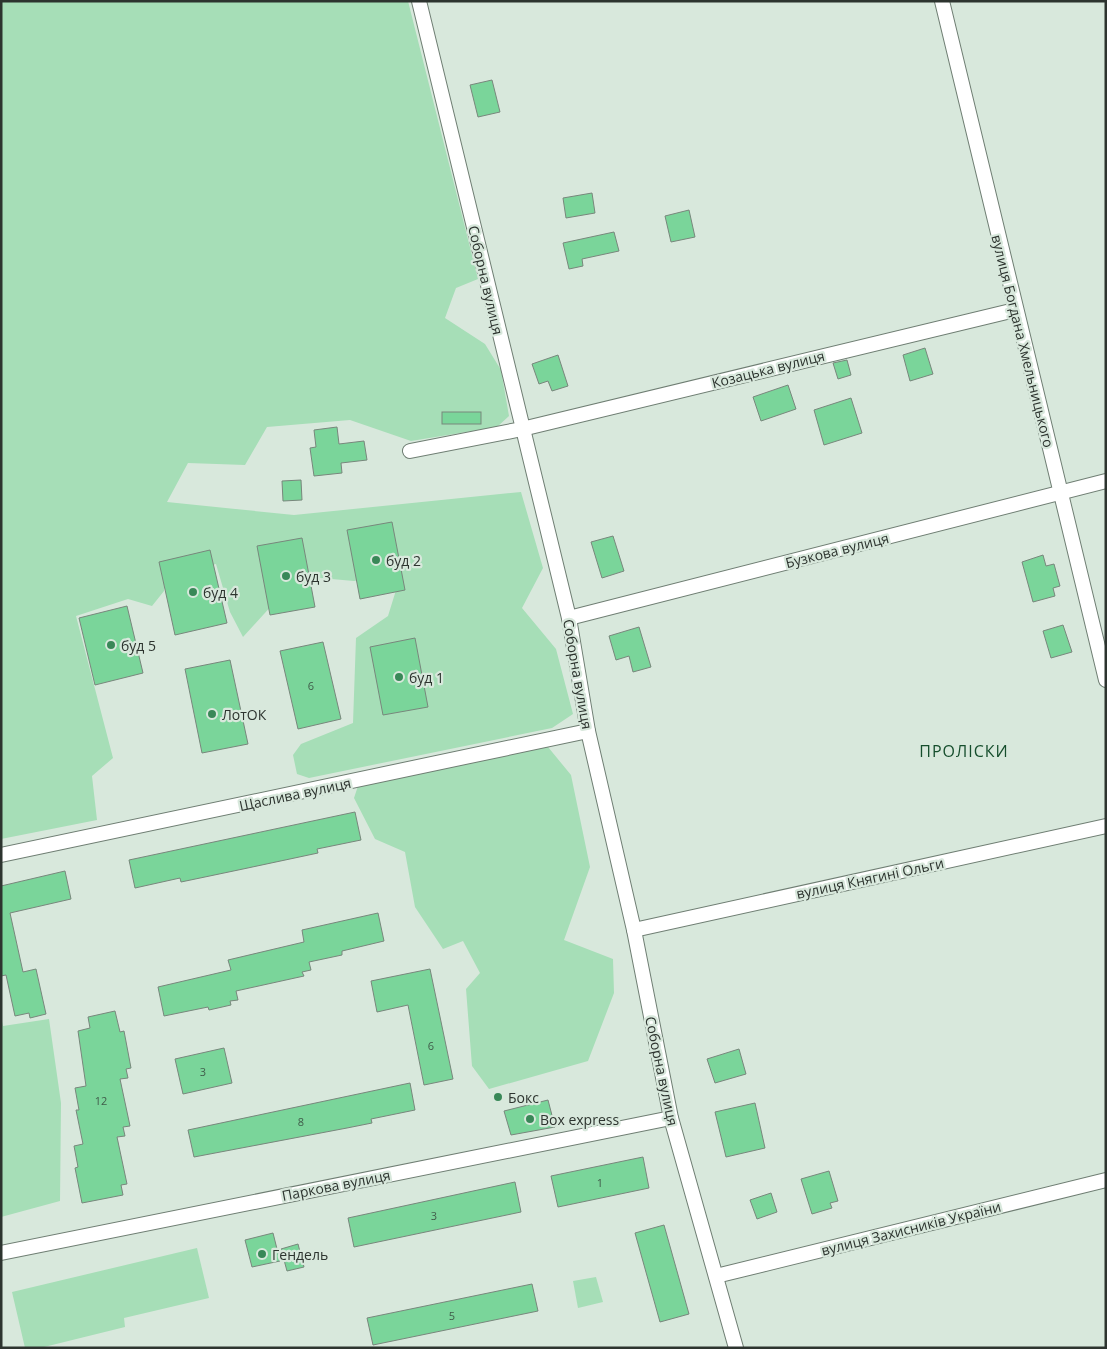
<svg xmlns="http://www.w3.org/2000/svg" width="1107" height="1349" font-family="'Open Sans',sans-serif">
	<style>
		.green { fill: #a6deb7 }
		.building { fill: #7ad59a; stroke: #78877c }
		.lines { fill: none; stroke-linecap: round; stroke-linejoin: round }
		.minor-casing { stroke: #6f7e73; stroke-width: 16 }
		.minor { stroke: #fff; stroke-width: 14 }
		.poi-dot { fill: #398858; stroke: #d8e8dc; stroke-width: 2 }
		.labels { text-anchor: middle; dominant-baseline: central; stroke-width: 4.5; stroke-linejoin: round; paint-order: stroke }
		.number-label { font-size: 11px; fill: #405c4a }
		.street-label { font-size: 14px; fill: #2d342f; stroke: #d8e8dc }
		.poi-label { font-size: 14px; fill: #2d342f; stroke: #d8e8dc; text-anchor: start }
		.quarter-label { font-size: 16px; letter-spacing: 1px; fill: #164e2d; stroke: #d8e8dc }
	</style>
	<rect width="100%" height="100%" fill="#d8e8dc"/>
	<g class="green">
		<polygon points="1,1 408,1 478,279 456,288 445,318 485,344 501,370 509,416 497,427 411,441 350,420 267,427 245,465 188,463 167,502 294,515 521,492 543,568 522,608 556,649 573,714 552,728 309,778 297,774 293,755 301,744 353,723 356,638 388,616 401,574 354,581 275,574 274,603 243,637 230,612 216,564 164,577 164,591 152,606 128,599 76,616 113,758 92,776 97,820 1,839"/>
		<polygon points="548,747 571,775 590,867 564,940 613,959 614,993 588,1061 489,1089 472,1066 466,989 480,973 463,941 443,949 415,907 405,852 375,839 354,798 359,783"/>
		<polygon points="1,1017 3,1026 49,1019 61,1103 60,1201 1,1217"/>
		<polygon points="197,1248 209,1298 124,1318 125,1327 40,1348 25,1348 12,1292"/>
		<polygon points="596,1277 603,1302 578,1308 573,1281"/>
	</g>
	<g class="building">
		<polygon points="492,80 500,112 478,117 470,85"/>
		<polygon points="592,193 595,213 566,218 563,198"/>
		<polygon points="689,210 695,237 671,242 665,216"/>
		<polygon points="614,232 619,251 582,259 583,266 569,269 563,243"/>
		<polygon points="925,348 933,374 910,381 903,355"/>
		<polygon points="558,355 568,386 552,391 548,381 539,384 532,364"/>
		<polygon points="847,360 851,375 838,379 833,363"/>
		<polygon points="788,385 796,409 761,421 753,397"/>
		<polygon points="851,398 862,433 824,445 814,410"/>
		<rect x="442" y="412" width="39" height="12"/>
		<polygon points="337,427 339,444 364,441 367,460 341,463 342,473 314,476 310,448 316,447 314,430"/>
		<polygon points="301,480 302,500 283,501 282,481"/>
		<polygon points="392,522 405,590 360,599 347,530"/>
		<polygon points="613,536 624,571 602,578 591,542"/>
		<polygon points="302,538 315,607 270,615 257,546"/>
		<polygon points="210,550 227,623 175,635 159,562"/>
		<polygon points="1043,555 1046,566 1054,564 1060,586 1053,588 1055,596 1033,602 1022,562"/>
		<polygon points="127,606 143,673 95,685 79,618"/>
		<polygon points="1063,625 1072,652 1051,658 1043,631"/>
		<polygon points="639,627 651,667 633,672 629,656 616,660 609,636"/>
		<polygon points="415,638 428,707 383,715 370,647"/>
		<polygon points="323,642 341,719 298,729 280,651"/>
		<polygon points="230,660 248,744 202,753 185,669"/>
		<polygon points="355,812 361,840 317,849 318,853 243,869 181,882 180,878 135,888 129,860"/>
		<polygon points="65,871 71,899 10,913 23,972 36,969 46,1014 30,1018 29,1013 15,1016 6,975 1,976 1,886"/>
		<polygon points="378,913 384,941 342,951 342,955 309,962 311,970 302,972 304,976 236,991 238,1000 230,1001 231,1005 209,1010 208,1007 164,1016 158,987 231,970 228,960 304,942 302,930"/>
		<polygon points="430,969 453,1079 424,1085 408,1005 377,1012 371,981"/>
		<polygon points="115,1011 120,1032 124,1031 131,1068 126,1069 128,1078 120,1079 130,1126 123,1127 125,1136 117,1137 127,1184 121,1185 123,1195 82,1203 75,1168 78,1167 74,1146 83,1144 76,1110 79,1110 75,1088 86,1086 78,1031 90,1028 88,1017"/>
		<polygon points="224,1048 232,1083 183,1094 175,1059"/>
		<polygon points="739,1049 746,1074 715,1083 707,1059"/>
		<polygon points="410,1083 415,1110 371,1119 372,1123 347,1128 194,1157 188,1130"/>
		<polygon points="548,1100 555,1127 511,1135 504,1111"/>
		<polygon points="755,1103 765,1148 726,1157 715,1112"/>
		<polygon points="643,1157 649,1188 558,1207 551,1176"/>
		<polygon points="829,1171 838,1201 830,1203 832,1208 812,1214 801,1179"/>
		<polygon points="515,1182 521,1212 354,1247 348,1218"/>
		<polygon points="771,1193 777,1212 757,1219 750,1200"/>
		<polygon points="664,1225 689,1314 660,1322 635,1233"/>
		<polygon points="273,1233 280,1261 252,1267 245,1240"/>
		<polygon points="298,1244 304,1267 287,1271 281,1249"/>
		<polygon points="532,1284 538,1311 373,1345 367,1318"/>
	</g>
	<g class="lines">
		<defs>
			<g id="minor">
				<polyline points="419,1 569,618 588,731 634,930 671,1118 736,1348"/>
				<polyline points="942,1 1106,680"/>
				<polyline points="410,451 522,429 1015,310"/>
				<polyline points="569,618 1106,481"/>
				<polyline points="1,855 588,731"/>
				<polyline points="634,930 1106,826"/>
				<polyline points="1,1253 671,1118"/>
				<polyline points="716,1276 1106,1180"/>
			</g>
		</defs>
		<use href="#minor" class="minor-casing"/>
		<use href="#minor" class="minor"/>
	</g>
	<g class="poi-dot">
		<circle cx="376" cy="560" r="5"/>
		<circle cx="286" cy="576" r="5"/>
		<circle cx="193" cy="592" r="5"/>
		<circle cx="111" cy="645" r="5"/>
		<circle cx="399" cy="677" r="5"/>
		<circle cx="212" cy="714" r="5"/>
		<circle cx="498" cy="1097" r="5"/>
		<circle cx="530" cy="1119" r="5"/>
		<circle cx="262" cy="1254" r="5"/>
	</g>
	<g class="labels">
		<g class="number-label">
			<text x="311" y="685">6</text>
			<text x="431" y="1045">6</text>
			<text x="203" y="1071">3</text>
			<text x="101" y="1100">12</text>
			<text x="301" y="1121">8</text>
			<text x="600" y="1182">1</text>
			<text x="434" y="1215">3</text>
			<text x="452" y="1315">5</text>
		</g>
		<g class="street-label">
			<text transform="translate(486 280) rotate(77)">Соборна вулиця</text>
			<text transform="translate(1023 341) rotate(76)">вулиця Богдана Хмельницького</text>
			<text transform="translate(768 369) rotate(-14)">Козацька вулиця</text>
			<text transform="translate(837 550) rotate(-14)">Бузкова вулиця</text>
			<text transform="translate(578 674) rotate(80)">Соборна вулиця</text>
			<text transform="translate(295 794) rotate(-12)">Щаслива вулиця</text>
			<text transform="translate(870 878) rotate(-12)">вулиця Княгині Ольги</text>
			<text transform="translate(662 1071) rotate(78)">Соборна вулиця</text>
			<text transform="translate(336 1185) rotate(-11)">Паркова вулиця</text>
			<text transform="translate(911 1228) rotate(-14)">вулиця Захисників України</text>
		</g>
		<g class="poi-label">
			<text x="386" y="560">буд 2</text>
			<text x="296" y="576">буд 3</text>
			<text x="203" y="592">буд 4</text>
			<text x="121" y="645">буд 5</text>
			<text x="409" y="677">буд 1</text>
			<text x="222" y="714">ЛотОК</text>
			<text x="508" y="1097">Бокс</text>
			<text x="540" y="1119">Box express</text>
			<text x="272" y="1254">Гендель</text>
		</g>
		<g class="quarter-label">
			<text x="964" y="751">ПРОЛІСКИ</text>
		</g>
	</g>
	<rect width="1107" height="1349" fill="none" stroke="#2d342f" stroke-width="5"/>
</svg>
